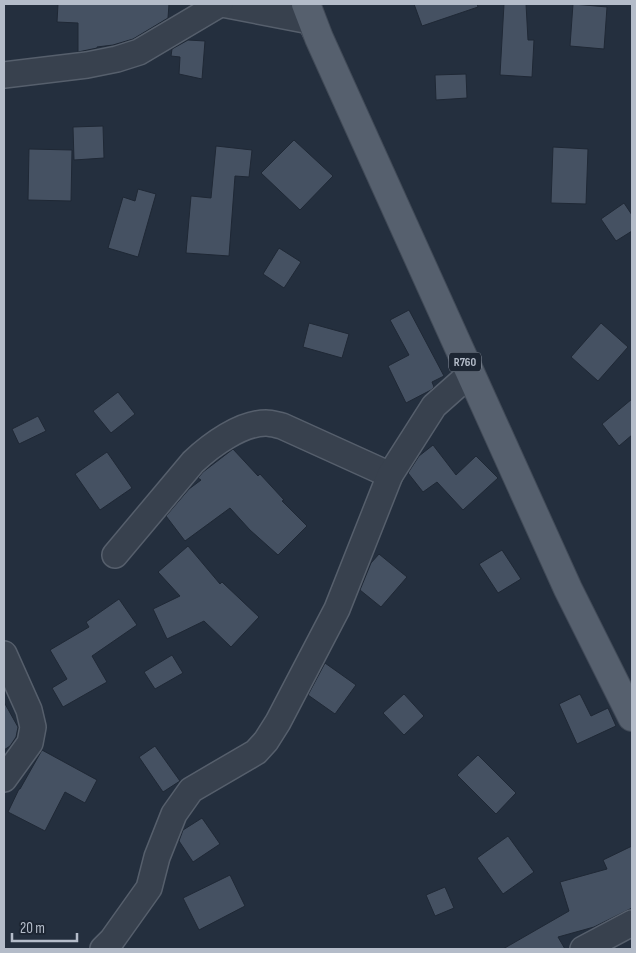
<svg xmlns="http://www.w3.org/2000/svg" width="636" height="953" font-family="'Sofia Sans Condensed',sans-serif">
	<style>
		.building { fill: #455162; stroke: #1f2835 }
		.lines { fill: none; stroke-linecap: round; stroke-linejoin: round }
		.minor-casing { stroke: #565f6c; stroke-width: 28 }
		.major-casing { stroke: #414a57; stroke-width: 30 }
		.minor { stroke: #38414e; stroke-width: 25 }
		.major { stroke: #56606e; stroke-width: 28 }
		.labels { text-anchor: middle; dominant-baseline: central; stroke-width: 4; stroke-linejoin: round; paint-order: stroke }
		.shield { fill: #1d2633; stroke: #878f9c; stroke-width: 1 }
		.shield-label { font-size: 12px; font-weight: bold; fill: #b4bcc9 }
	</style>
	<rect width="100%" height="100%" fill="#242f3e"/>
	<g class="building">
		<polygon points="58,4 169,4 168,18 133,39 113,45 97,47 97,48 78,52 78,23 57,22"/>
		<polygon points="414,4 477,4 478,7 422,26"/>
		<polygon points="504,4 526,4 528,40 534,40 532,77 500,75"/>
		<polygon points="573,4 607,7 604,49 570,46"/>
		<polygon points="188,40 205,41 202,79 179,74 180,57 171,56 172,49"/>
		<polygon points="466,74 467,98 436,100 435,75"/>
		<polygon points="103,126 104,158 74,160 73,127"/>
		<polygon points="294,140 333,176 300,210 261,173"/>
		<polygon points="216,146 252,150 249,177 235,176 229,256 186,253 191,196 211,198"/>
		<polygon points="553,147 588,149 586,204 551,203"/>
		<polygon points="29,149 72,150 71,201 28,200"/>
		<polygon points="138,189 156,194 138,257 108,248 123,197 135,201"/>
		<polygon points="624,203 632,215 632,231 616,241 601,219"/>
		<polygon points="279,248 301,262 284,288 263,274"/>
		<polygon points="409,310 444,376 432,382 434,387 431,390 406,403 388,366 409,355 390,320"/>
		<polygon points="309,323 349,334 342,358 303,347"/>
		<polygon points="601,323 628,347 598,381 571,357"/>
		<polygon points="118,392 135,414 111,433 93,411"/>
		<polygon points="632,399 632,435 619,446 602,424"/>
		<polygon points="38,416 46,431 19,444 12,429"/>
		<polygon points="433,445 456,475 476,456 498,478 463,510 437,482 423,492 408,473 419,456"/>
		<polygon points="233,449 258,476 260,474 284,500 282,501 307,526 278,555 250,530 230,508 185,541 166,516 189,489 201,480 198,478 203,472"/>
		<polygon points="107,452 132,488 100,510 75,474"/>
		<polygon points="188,546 220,584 222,582 259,617 231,647 204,621 167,639 153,609 180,596 158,572"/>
		<polygon points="502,550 521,579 498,593 479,564"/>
		<polygon points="379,554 407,577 381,607 360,590 371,563"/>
		<polygon points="119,599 137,625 92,656 107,682 63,707 52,688 67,679 50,650 89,627 86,622"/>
		<polygon points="172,655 183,673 155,689 144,672"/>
		<polygon points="325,663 356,685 335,714 308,695"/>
		<polygon points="404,694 424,716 404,735 383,713"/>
		<polygon points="580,694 591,716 608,708 616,726 577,744 559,704"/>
		<polygon points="4,702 18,727 16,737 10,746 4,750"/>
		<polygon points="155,746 180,781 163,792 139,757"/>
		<polygon points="42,750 97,780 85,803 65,792 45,831 8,812 19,789 20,789"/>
		<polygon points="478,755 516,793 496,814 457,775"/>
		<polygon points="202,818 220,844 193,862 179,841 183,830"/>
		<polygon points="508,836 534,872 503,894 477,858"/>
		<polygon points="632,846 632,908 594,927 558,937 565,949 503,949 569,911 560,882 607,869 603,860"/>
		<polygon points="230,875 245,906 199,930 183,898"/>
		<polygon points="445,887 454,908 435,916 426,895"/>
	</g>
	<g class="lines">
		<defs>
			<g id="minor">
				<polyline points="222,4 310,21 319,38"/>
				<polyline points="4,75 87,65 117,59 139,52 220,4"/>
				<path d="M115,555l78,-93c18,-17 48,-39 73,-39 5,0 11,2 16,3l108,49"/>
				<polyline points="4,654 29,710 33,727 30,743 4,779"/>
				<polyline points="103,949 112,940 149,888 157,857 174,814 191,790 256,752 266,741 278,722 337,609 390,475 434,406 461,382 472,377"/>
				<polyline points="583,949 632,923"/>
			</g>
			<polyline id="major" points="306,4 319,38 568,589 632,717"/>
		</defs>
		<use href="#minor" class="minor-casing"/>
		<use href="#major" class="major-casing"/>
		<use href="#minor" class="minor"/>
		<use href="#major" class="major"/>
	</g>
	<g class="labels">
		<rect class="shield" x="449" y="352.5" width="32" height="19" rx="4"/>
		<g class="shield-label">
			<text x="465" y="362">R760</text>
		</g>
	</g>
	<rect width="636" height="953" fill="none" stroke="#b4bcc9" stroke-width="10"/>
	<path d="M12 933v8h65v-8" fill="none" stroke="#b4bcc9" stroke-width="2.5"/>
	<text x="20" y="933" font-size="15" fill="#b4bcc9" stroke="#1d2633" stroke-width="4" paint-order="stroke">20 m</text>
</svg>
